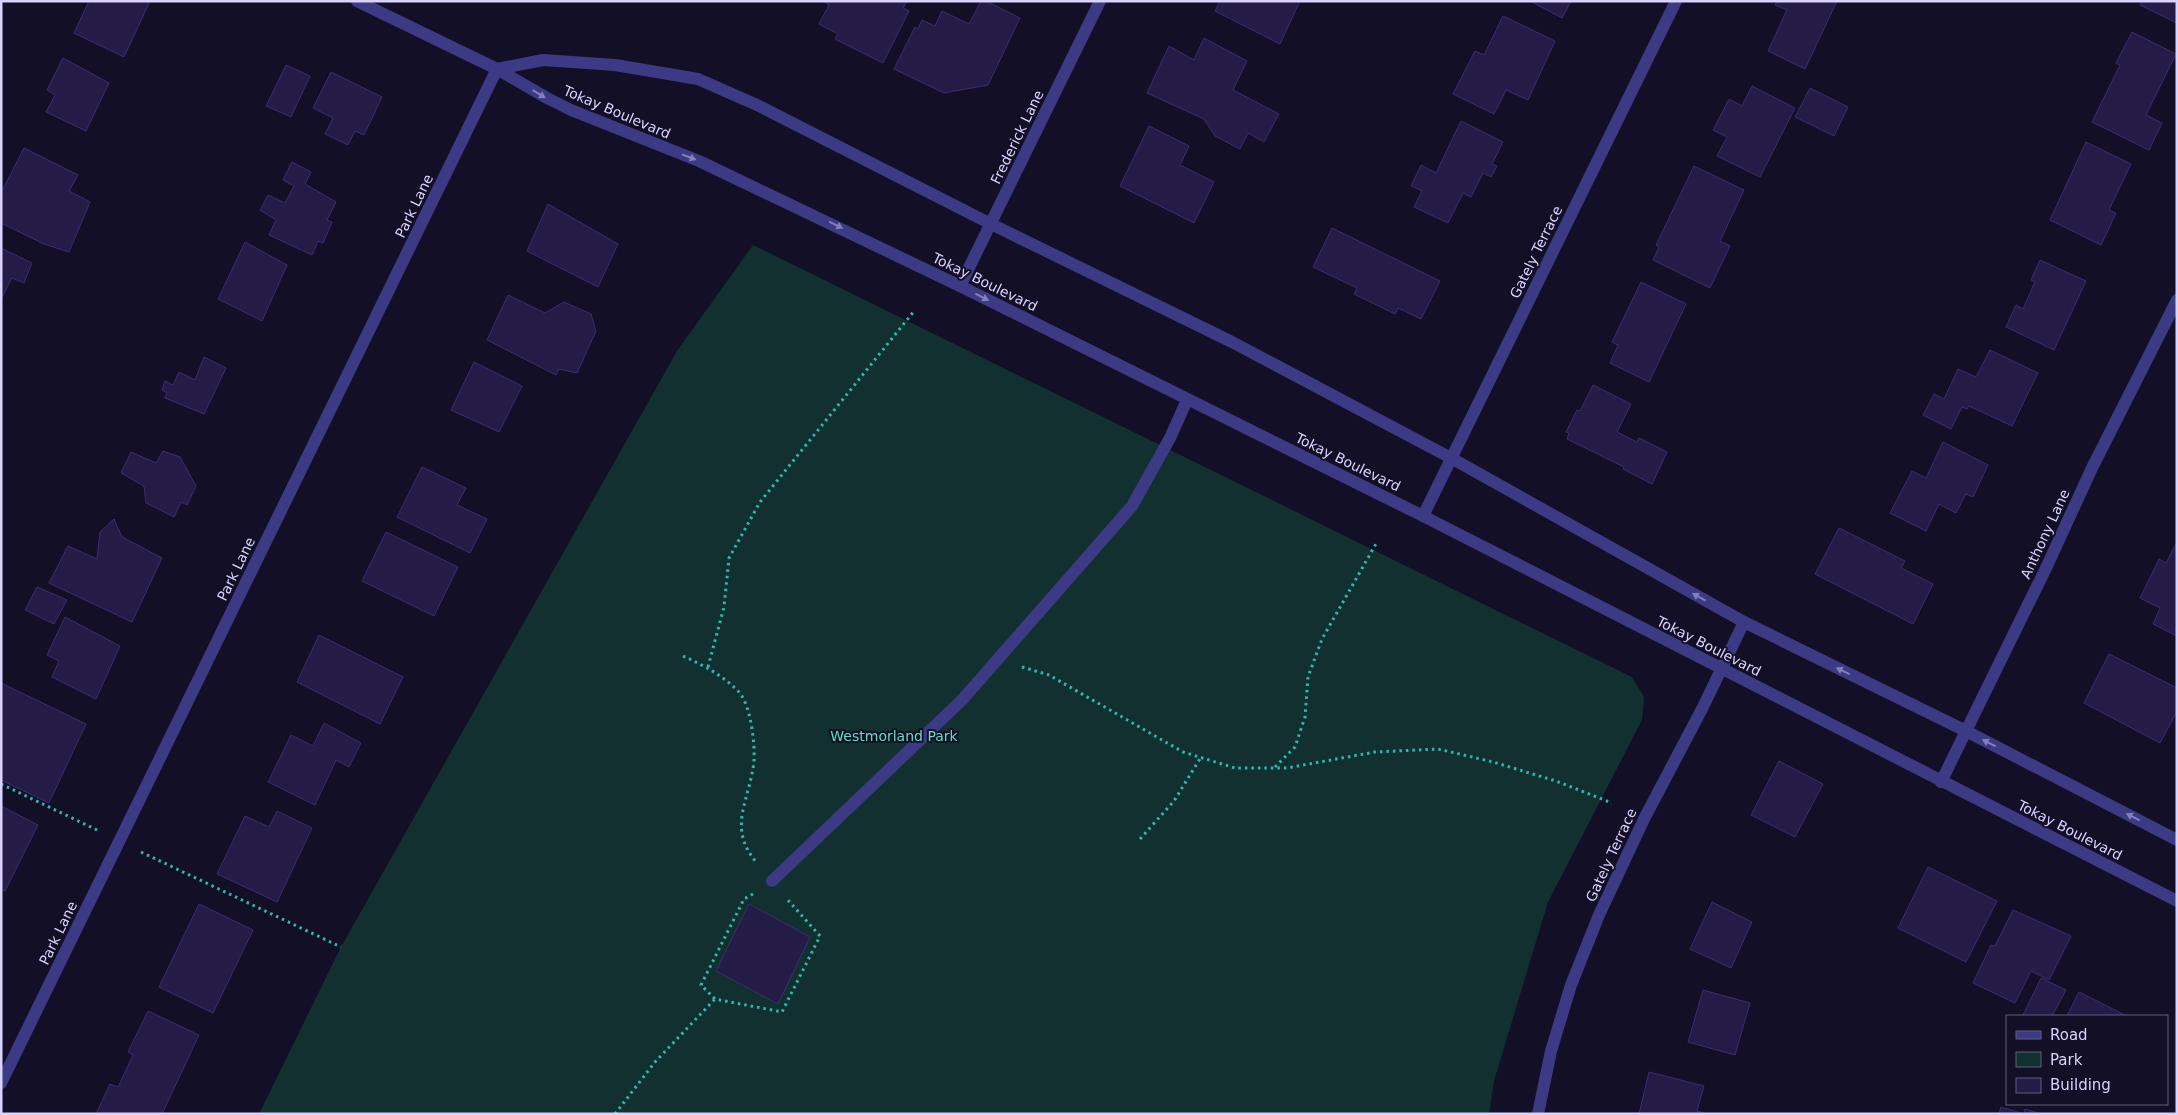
<svg xmlns="http://www.w3.org/2000/svg" width="2178" height="1115" font-family="'DejaVu Sans',sans-serif">
	<style>
		.green { fill: #12302f }
		.building { fill: #241b47; stroke: #3b2d73 }
		.lines { fill: none; stroke-linecap: round; stroke-linejoin: round }
		.path { stroke: #2fb8b0; stroke-width: 3; stroke-dasharray: 2.5 4; stroke-linecap: butt }
		.minor { stroke: #3d3a85; stroke-width: 12 }
		.oneway { fill: #837fbc }
		.labels { text-anchor: middle; dominant-baseline: central; stroke-width: 4; stroke-linejoin: round; paint-order: stroke }
		.street-label { font-size: 14px; fill: #d9d4ff; stroke: #130f26 }
		.park-label { font-size: 14px; fill: #5fe0c0; stroke: #130f26 }
	</style>
	<rect width="100%" height="100%" fill="#130f26"/>
	<polygon class="green" points="753,245 1632,677 1644,697 1642,720 1548,902 1494,1081 1489,1114 259,1114 341,947 677,351"/>
	<g class="building">
		<polygon points="89,1 150,1 124,57 74,33"/>
		<polygon points="823,1 907,1 903,8 909,11 883,63 835,39 838,34 819,24 829,5"/>
		<polygon points="981,1 986,1 1020,18 988,85 944,93 894,69 915,27 918,29 922,20 935,26 942,11 969,24"/>
		<polygon points="1220,1 1300,1 1280,44 1215,11"/>
		<polygon points="1530,1 1571,1 1562,18"/>
		<polygon points="1777,1 1837,1 1805,69 1768,51 1787,10 1775,5"/>
		<polygon points="2142,1 2177,1 2177,23 2140,5"/>
		<polygon points="1503,16 1555,41 1528,100 1506,90 1494,114 1453,94 1475,51 1484,55"/>
		<polygon points="2132,32 2176,54 2146,115 2162,123 2149,150 2092,122 2120,65 2116,63"/>
		<polygon points="1204,38 1247,61 1233,90 1279,114 1264,142 1248,133 1240,149 1215,136 1204,119 1147,93 1169,46 1194,60"/>
		<polygon points="63,58 109,83 86,131 46,112 55,95 47,90"/>
		<polygon points="286,65 310,76 291,117 266,106"/>
		<polygon points="331,72 382,97 364,135 355,131 348,145 325,134 333,118 313,108"/>
		<polygon points="1752,86 1795,108 1760,177 1717,156 1727,137 1713,130 1729,99 1742,106"/>
		<polygon points="1810,88 1848,107 1834,136 1795,117"/>
		<polygon points="1461,121 1503,142 1492,164 1497,166 1491,177 1483,173 1471,197 1463,193 1448,223 1414,207 1422,191 1411,186 1421,165 1436,173"/>
		<polygon points="1149,126 1189,146 1180,165 1214,182 1194,223 1120,186"/>
		<polygon points="2086,142 2131,164 2109,210 2116,213 2101,245 2050,220"/>
		<polygon points="24,148 78,175 69,191 90,202 69,252 44,244 1,223 1,193"/>
		<polygon points="292,162 311,172 305,184 336,202 327,220 332,222 323,243 318,241 312,255 269,235 276,220 260,210 268,195 285,203 294,186 283,180"/>
		<polygon points="1694,166 1744,190 1720,241 1730,246 1710,288 1653,260 1659,247 1656,245"/>
		<polygon points="548,204 618,244 598,287 527,251"/>
		<polygon points="1332,228 1440,281 1421,319 1398,308 1395,314 1354,294 1357,288 1313,267"/>
		<polygon points="245,242 287,265 262,321 218,299"/>
		<polygon points="1,248 32,263 24,283 12,278 1,299"/>
		<polygon points="2040,260 2086,281 2054,350 2006,327 2016,305 2023,309 2035,282 2031,280"/>
		<polygon points="1641,282 1686,304 1649,382 1610,363 1618,345 1612,342"/>
		<polygon points="508,295 545,313 564,302 591,314 596,331 577,373 559,369 556,375 487,340"/>
		<polygon points="1990,350 2038,373 2012,426 1969,406 1967,409 1962,407 1951,429 1923,415 1934,394 1944,399 1958,369 1976,377"/>
		<polygon points="204,357 226,368 204,414 165,398 167,393 162,390 165,381 173,385 179,372 195,380"/>
		<polygon points="474,362 522,386 499,432 451,410"/>
		<polygon points="1593,385 1631,404 1617,432 1637,442 1639,438 1667,452 1652,484 1623,469 1624,467 1567,439 1569,433 1566,432 1577,410 1580,411"/>
		<polygon points="1943,442 1988,465 1973,497 1966,494 1956,513 1939,504 1926,531 1890,513 1912,471 1926,478"/>
		<polygon points="163,451 180,457 196,486 187,505 181,502 174,517 146,503 144,486 121,473 131,452 156,463"/>
		<polygon points="422,467 466,488 457,505 487,519 470,553 397,517"/>
		<polygon points="114,519 122,537 162,558 132,622 49,583 68,546 97,559 100,532"/>
		<polygon points="1839,528 1905,561 1901,568 1933,584 1913,624 1815,574"/>
		<polygon points="386,532 458,567 434,616 362,581"/>
		<polygon points="2177,542 2177,636 2153,624 2160,608 2140,598 2159,559 2166,563"/>
		<polygon points="37,587 67,600 54,624 25,610"/>
		<polygon points="65,617 120,646 96,699 52,677 59,661 47,655"/>
		<polygon points="319,635 403,677 380,724 297,682"/>
		<polygon points="2109,654 2177,688 2177,711 2160,743 2084,703"/>
		<polygon points="1,683 86,724 49,803 1,780"/>
		<polygon points="324,723 361,743 349,767 336,760 315,805 268,782 291,735 313,746"/>
		<polygon points="1779,761 1823,784 1795,837 1751,815"/>
		<polygon points="1,806 38,825 5,891 1,889"/>
		<polygon points="277,811 312,828 277,902 217,874 245,816 269,827"/>
		<polygon points="1928,867 1997,901 1966,962 1898,928"/>
		<polygon points="1712,902 1752,922 1731,968 1690,949"/>
		<polygon points="199,904 253,930 213,1013 159,987"/>
		<polygon points="749,904 810,937 778,1004 716,971"/>
		<polygon points="2013,910 2071,936 2049,980 2031,971 2015,1003 1973,983 1991,945 1995,946"/>
		<polygon points="2041,978 2066,990 2052,1016 2026,1016 2023,1015"/>
		<polygon points="1703,990 1750,1003 1735,1055 1688,1042"/>
		<polygon points="2079,992 2127,1016 2067,1016"/>
		<polygon points="148,1011 199,1035 162,1114 96,1114 110,1084 118,1087 133,1055 128,1052"/>
		<polygon points="1649,1072 1704,1086 1697,1111 1707,1114 1639,1114"/>
		<polygon points="2001,1107 2024,1114 2025,1109 2042,1114 1999,1114"/>
	</g>
	<g class="lines">
		<g class="path">
			<path d="M683,656c20,9 39,19 55,35 13,13 17,53 16,70 -4,40 -28,66 3,102"/>
			<polyline points="708,667 724,607 729,558 760,502 915,310"/>
			<polyline points="1022,667 1049,675 1183,752 1235,768 1287,768 1375,752 1438,749 1493,762 1556,781 1612,803"/>
			<polyline points="1275,767 1295,747 1305,717 1308,677 1322,639 1377,542"/>
			<polyline points="1,784 97,830"/>
			<polyline points="1140,839 1174,801 1201,757"/>
			<polyline points="141,852 341,947"/>
			<polyline points="753,894 744,899 701,985 715,999 782,1012 820,936 787,899"/>
			<polyline points="615,1114 655,1062 715,999"/>
		</g>
		<g class="minor">
			<polyline points="357,1 497,69 547,98 571,110 699,161 960,286 1423,516 2177,901"/>
			<polyline points="497,69 543,60 615,65 698,79 757,105 991,224 1232,342 1451,458 1744,622 1966,731 2177,840"/>
			<polyline points="960,286 1100,1"/>
			<polyline points="1423,516 1676,1"/>
			<polyline points="1941,782 2047,566 2092,468 2177,300"/>
			<polyline points="772,881 962,700 1132,506 1170,438 1187,400"/>
			<polyline points="1,1083 497,69"/>
			<polyline points="1538,1114 1551,1051 1571,985 1599,915 1644,819 1703,707 1744,622"/>
		</g>
	</g>
	<defs><path id="oneway-solid" d="M-6-.8H1V-3.2L6.5 0L1 3.2V.8H-6Z" transform="scale(1.25)"/></defs>
	<g class="oneway">
		<use href="#oneway-solid" transform="translate(539 94) rotate(31)"/>
		<use href="#oneway-solid" transform="translate(689 157) rotate(21)"/>
		<use href="#oneway-solid" transform="translate(836 225) rotate(26)"/>
		<use href="#oneway-solid" transform="translate(982 297) rotate(27)"/>
		<use href="#oneway-solid" transform="translate(1699 597) rotate(-151)"/>
		<use href="#oneway-solid" transform="translate(1843 671) rotate(-154)"/>
		<use href="#oneway-solid" transform="translate(1989 743) rotate(-153)"/>
		<use href="#oneway-solid" transform="translate(2133 817) rotate(-153)"/>
	</g>
	<g class="labels">
		<g class="street-label">
			<text transform="translate(617 112) rotate(23)">Tokay Boulevard</text>
			<text transform="translate(1017 137) rotate(-64)">Frederick Lane</text>
			<text transform="translate(414 206) rotate(-64)">Park Lane</text>
			<text transform="translate(1536 252) rotate(-64)">Gately Terrace</text>
			<text transform="translate(985 282) rotate(26)">Tokay Boulevard</text>
			<text transform="translate(1348 462) rotate(26)">Tokay Boulevard</text>
			<text transform="translate(2045 534) rotate(-65)">Anthony Lane</text>
			<text transform="translate(236 569) rotate(-64)">Park Lane</text>
			<text transform="translate(1709 646) rotate(27)">Tokay Boulevard</text>
			<text transform="translate(2070 830) rotate(27)">Tokay Boulevard</text>
			<text transform="translate(1611 855) rotate(-65)">Gately Terrace</text>
			<text transform="translate(58 933) rotate(-64)">Park Lane</text>
		</g>
		<g class="park-label">
			<text x="894" y="736">Westmorland Park</text>
		</g>
	</g>
	<rect width="2178" height="1115" fill="none" stroke="#d9d4ff" stroke-width="5"/>
	<rect x="2006" y="1015" width="162" height="90" fill="#130f26" stroke="#625e7d"/>
	<rect x="2016" y="1031" width="25" height="8" fill="#3d3a85" stroke="#625e7d"/>
	<text x="2050" y="1040" font-size="15" fill="#d9d4ff">Road</text>
	<rect x="2016" y="1052" width="25" height="15" fill="#12302f" stroke="#625e7d"/>
	<text x="2050" y="1065" font-size="15" fill="#d9d4ff">Park</text>
	<rect x="2016" y="1078" width="25" height="15" fill="#241b47" stroke="#625e7d"/>
	<text x="2050" y="1090" font-size="15" fill="#d9d4ff">Building</text>
</svg>
